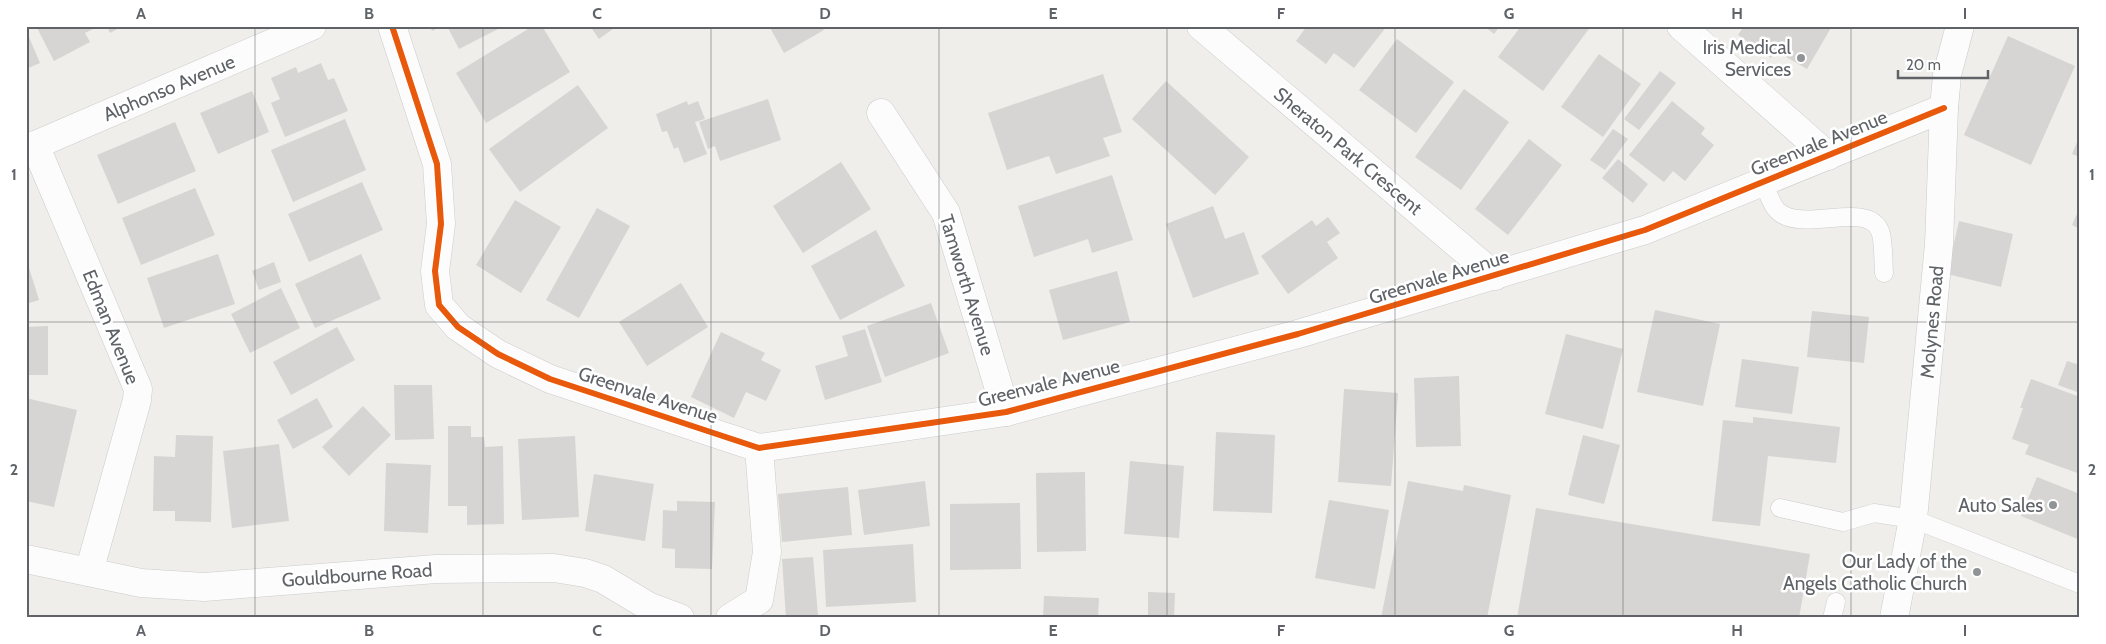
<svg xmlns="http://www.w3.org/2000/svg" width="2106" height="644" font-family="Cabin,sans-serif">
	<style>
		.building { fill: #d6d5d3 }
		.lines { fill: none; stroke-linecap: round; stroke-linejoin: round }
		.service-casing { stroke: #cbcccc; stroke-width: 19 }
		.minor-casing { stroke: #cbcccc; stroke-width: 29 }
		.secondary-casing { stroke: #cacacb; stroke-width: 29 }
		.service { stroke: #fdfcfc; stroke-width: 18 }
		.minor { stroke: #fdfcfc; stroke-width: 28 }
		.secondary { stroke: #fdfcfc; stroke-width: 28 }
		.cycleway-casing { stroke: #fff; stroke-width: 9 }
		.cycleway { stroke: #e8590c; stroke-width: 6 }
		.grid { fill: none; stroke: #5f6368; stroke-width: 1; stroke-opacity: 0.55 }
		.poi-dot { fill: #919496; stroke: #fff; stroke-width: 2 }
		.labels { text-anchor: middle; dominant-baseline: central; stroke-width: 5; stroke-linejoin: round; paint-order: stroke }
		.poi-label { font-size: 19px; fill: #5f6368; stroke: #fff; text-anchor: end }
		.street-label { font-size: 19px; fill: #5f6368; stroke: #fff }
		.neatline { fill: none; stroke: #5f6368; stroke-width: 2 }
		.grid-label { font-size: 16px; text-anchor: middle; font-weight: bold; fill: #5f6368 }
	</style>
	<rect width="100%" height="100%" fill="#efeeea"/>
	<g class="building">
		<polygon points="36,26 99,26 85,33 90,42 54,61"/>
		<polygon points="107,26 123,26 110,33"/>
		<polygon points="430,26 442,26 432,31"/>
		<polygon points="447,26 504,26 459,49"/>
		<polygon points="533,26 542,26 570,72 486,123 456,73"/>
		<polygon points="590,26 617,26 599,39"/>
		<polygon points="769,26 821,26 824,30 784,53"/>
		<polygon points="1307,26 1387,26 1354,68 1334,53 1326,64 1296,41"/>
		<polygon points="1484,26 1500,26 1494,34"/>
		<polygon points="1521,26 1591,26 1543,91 1498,57"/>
		<polygon points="1744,26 1832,26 1807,69 1776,51 1771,58 1738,35"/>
		<polygon points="26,30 40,63 26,69"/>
		<polygon points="2008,36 2075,66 2031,165 1964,135"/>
		<polygon points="1397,39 1454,82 1416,133 1359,90"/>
		<polygon points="1599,54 1641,84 1603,137 1561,107"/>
		<polygon points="321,63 328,80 334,78 348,111 285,137 271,103 280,99 271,78 296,67 298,73"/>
		<polygon points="1660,71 1676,83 1639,130 1624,119"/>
		<polygon points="1103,74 1122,132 1103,138 1110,156 1056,174 1049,156 1007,170 988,113"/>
		<polygon points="1166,81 1249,157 1215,195 1132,119"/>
		<polygon points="578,85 608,128 520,192 489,149"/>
		<polygon points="1464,89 1509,122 1461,190 1415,157"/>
		<polygon points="252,91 269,132 218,154 200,113"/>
		<polygon points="768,99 781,140 720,161 715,146 708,149 699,122"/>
		<polygon points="687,101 688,105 698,101 705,119 695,122 707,154 684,163 678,147 674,149 667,131 662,132 656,114"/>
		<polygon points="1672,101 1705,128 1701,134 1714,145 1685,181 1673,171 1664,182 1629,155"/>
		<polygon points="345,119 366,170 293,202 271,150"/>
		<polygon points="175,122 196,171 118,204 97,155"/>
		<polygon points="1613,129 1628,139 1605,170 1590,160"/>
		<polygon points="2080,135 2080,157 2072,154"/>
		<polygon points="1529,139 1562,165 1508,235 1475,209"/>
		<polygon points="1618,159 1648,184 1633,203 1602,178"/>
		<polygon points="841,162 871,209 803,253 773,206"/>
		<polygon points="1112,175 1133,240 1092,253 1088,239 1034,257 1018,206"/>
		<polygon points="362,182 383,230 309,262 288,214"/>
		<polygon points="195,188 215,235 141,265 122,218"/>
		<polygon points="515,200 561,227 521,293 476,265"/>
		<polygon points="1213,206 1225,239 1244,232 1259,274 1193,298 1166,224"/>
		<polygon points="2080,207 2080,229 2072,225"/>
		<polygon points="597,208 630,226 579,318 546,300"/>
		<polygon points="1328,217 1340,233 1327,242 1338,258 1288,294 1261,256 1312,220 1316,226"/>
		<polygon points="1959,221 2013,234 2001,287 1947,274"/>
		<polygon points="876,230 905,286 840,320 811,266"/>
		<polygon points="218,254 235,304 164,328 147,278"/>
		<polygon points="361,254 381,299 315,328 295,284"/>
		<polygon points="26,258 39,300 26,304"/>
		<polygon points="274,262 281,282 259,290 252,271"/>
		<polygon points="1117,271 1130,322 1063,340 1049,290"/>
		<polygon points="681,283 708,327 647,366 619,322"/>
		<polygon points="281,288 300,328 250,353 231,314"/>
		<polygon points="931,303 949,353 885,377 867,326"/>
		<polygon points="1655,310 1720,324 1703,406 1637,392"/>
		<polygon points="1812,311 1869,317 1864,363 1807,357"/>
		<polygon points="48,326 48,375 26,375 26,327"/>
		<polygon points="337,327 355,360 291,395 273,362"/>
		<polygon points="865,329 882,382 825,400 815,366 848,356 842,336"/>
		<polygon points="721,332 765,353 761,360 781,370 766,401 746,392 734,418 691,397"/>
		<polygon points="1566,334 1623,349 1603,429 1545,414"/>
		<polygon points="1742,359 1799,367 1792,414 1735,407"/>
		<polygon points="2067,361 2080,365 2080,393 2058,385"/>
		<polygon points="1459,376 1461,446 1416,447 1414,378"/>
		<polygon points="2031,379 2080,397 2080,474 2025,454 2029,445 2012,439 2023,408 2020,408"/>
		<polygon points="394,385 432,385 434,439 395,440"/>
		<polygon points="1344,389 1398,393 1391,486 1338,482"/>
		<polygon points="26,398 77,410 54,507 26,501"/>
		<polygon points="317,398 333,427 293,449 277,420"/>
		<polygon points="363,406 391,435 349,476 322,447"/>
		<polygon points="1753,417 1840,427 1836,463 1768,456 1760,526 1712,521 1723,420 1753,423"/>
		<polygon points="448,426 471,426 471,437 484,437 485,447 503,446 504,524 467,525 467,506 448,506"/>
		<polygon points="1216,432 1275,435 1272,513 1213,511"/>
		<polygon points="176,435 213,436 211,522 175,521 175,511 153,511 154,456 175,457"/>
		<polygon points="1583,435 1620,445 1604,504 1568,495"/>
		<polygon points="575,436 579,517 522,520 518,439"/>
		<polygon points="279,444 289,521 232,528 223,451"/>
		<polygon points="1130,461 1184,466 1179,538 1124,534"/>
		<polygon points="386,463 431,465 428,533 384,531"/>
		<polygon points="1085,472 1086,551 1037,552 1036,473"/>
		<polygon points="594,474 654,484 645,541 585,531"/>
		<polygon points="2037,477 2080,494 2080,540 2021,516"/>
		<polygon points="925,481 930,526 864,535 858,490"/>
		<polygon points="1408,481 1463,491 1464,485 1511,495 1487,618 1381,618"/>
		<polygon points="848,487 852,535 782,542 778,494"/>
		<polygon points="1329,500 1389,510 1375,589 1315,578"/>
		<polygon points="677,501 715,502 712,569 675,568 675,549 662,548 663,510 677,511"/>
		<polygon points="1020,503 1021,569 950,570 950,504"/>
		<polygon points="1536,508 1810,554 1799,618 1517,618"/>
		<polygon points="913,544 916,602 826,607 823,550"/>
		<polygon points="813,557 818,615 786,618 782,559"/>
		<polygon points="1148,592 1175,593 1174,618 1148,618"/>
		<polygon points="1044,596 1099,598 1098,618 1043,618"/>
	</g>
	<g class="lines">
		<defs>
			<g id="service">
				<path d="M1763,182c4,8 9,25 16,30 24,21 89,-12 101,19 4,9 3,31 4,42"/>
				<polyline points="1780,508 1843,522 1874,513 1913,519 2080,584"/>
				<polyline points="1832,618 1836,602"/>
			</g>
			<g id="minor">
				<polyline points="392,26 437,164 441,224 435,271 439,305 458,327 498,354 550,379 759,448 1006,412 1298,334 1645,230 1944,108"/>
				<polyline points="1201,26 1495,276"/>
				<polyline points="1681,26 1828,156"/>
				<polyline points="881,113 946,213 1006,412"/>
				<polyline points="35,145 138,389 137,400 89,572"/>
				<polyline points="26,149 312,26"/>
				<polyline points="26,559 141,583 204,587 436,569 554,568 585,573 603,579 648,606 680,618"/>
				<polyline points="730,618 759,600 767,552 759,448"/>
			</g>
			<polyline id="secondary" points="1894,618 1913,519 1939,244 1944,108 1947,75 1960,26"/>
		</defs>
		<use href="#service" class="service-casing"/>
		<use href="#minor" class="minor-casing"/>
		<use href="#secondary" class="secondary-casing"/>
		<use href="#service" class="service"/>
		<use href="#minor" class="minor"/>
		<use href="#secondary" class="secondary"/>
		<defs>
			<polyline id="cycleway" points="392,26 437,164 441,224 435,271 439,305 458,327 498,354 550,379 759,448 1006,412 1298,334 1645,230 1944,108"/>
		</defs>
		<use href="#cycleway" class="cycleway-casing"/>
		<use href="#cycleway" class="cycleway"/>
	</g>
	<path class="grid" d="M255,26v592M483,26v592M711,26v592M939,26v592M1167,26v592M1395,26v592M1623,26v592M1851,26v592M26,322h2054"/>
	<g class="poi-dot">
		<circle cx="1801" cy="58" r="5"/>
		<circle cx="2053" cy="505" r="5"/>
		<circle cx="1977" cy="572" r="5"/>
	</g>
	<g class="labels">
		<g class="poi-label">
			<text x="1791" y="47">Iris Medical<tspan x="1791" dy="22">Services</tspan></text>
			<text x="2043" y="505">Auto Sales</text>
			<text x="1967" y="561">Our Lady of the<tspan x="1967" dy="22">Angels Catholic Church</tspan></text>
		</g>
		<g class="street-label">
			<text transform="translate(169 88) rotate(-23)">Alphonso Avenue</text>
			<text transform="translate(1819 143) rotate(-22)">Greenvale Avenue</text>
			<text transform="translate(1348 151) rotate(40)">Sheraton Park Crescent</text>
			<text transform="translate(1439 277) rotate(-17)">Greenvale Avenue</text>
			<text transform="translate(967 285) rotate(73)">Tamworth Avenue</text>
			<text transform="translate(1932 322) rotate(-85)">Molynes Road</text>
			<text transform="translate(111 327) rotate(68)">Edman Avenue</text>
			<text transform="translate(1049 383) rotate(-14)">Greenvale Avenue</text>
			<text transform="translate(648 395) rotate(18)">Greenvale Avenue</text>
			<text transform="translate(357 575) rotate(-4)">Gouldbourne Road</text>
		</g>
	</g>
	<rect width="2106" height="644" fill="none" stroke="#ffffff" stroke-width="55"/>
	<path d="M1898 70v8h90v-8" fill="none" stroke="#5f6368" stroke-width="2.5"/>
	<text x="1906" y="70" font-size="15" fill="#5f6368" stroke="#ffffff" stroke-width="4" paint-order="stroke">20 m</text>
	<rect x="28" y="28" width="2050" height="588" class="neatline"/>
	<g class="grid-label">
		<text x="141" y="19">A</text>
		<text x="369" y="19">B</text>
		<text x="597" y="19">C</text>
		<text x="825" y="19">D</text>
		<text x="1053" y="19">E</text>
		<text x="1281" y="19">F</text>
		<text x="1509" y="19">G</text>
		<text x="1737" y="19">H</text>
		<text x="1965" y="19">I</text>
		<text x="14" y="180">1</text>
		<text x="2092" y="180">1</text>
		<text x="14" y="475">2</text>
		<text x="2092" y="475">2</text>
		<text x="141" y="636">A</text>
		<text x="369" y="636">B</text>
		<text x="597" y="636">C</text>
		<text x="825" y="636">D</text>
		<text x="1053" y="636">E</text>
		<text x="1281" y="636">F</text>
		<text x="1509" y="636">G</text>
		<text x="1737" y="636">H</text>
		<text x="1965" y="636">I</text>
	</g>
</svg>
